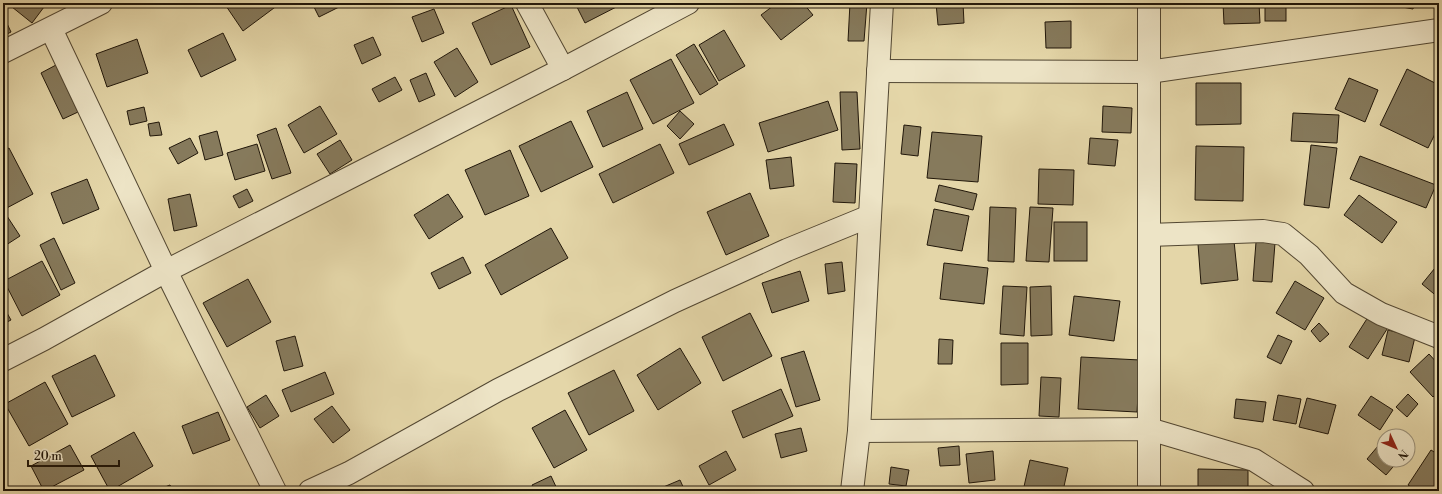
<svg xmlns="http://www.w3.org/2000/svg" width="1442" height="494" font-family="'Libre Bodoni',serif">
	<style>
		.building { fill: #867a5c; stroke: #21170a }
		.lines { fill: none; stroke-linecap: round; stroke-linejoin: round }
		.street-casing { stroke: #524732; stroke-width: 24 }
		.street { stroke: #ede4c6; stroke-width: 22 }
	</style>
	<rect width="100%" height="100%" fill="#e4d6a8"/>
	<filter id="stains"><feTurbulence type="fractalNoise" baseFrequency=".005" numOctaves="4"/><feColorMatrix values="0 0 0 0 .2 0 0 0 0 .09 0 0 0 0 .02 0 0 0 .5 -.17"/></filter>
	<radialGradient id="worn" r=".72"><stop offset=".6" stop-color="#630" stop-opacity="0"/><stop offset="1" stop-color="#630" stop-opacity=".3"/></radialGradient>
	<g class="building">
		<polygon points="16,3 47,3 32,23 12,7"/>
		<polygon points="224,3 277,3 278,5 243,31"/>
		<polygon points="312,3 344,3 345,4 319,17"/>
		<polygon points="575,3 624,3 585,23"/>
		<polygon points="777,3 803,3 813,15 781,40 761,15"/>
		<polygon points="850,3 867,3 864,41 848,41"/>
		<polygon points="936,3 963,3 964,23 938,25"/>
		<polygon points="1223,3 1259,3 1260,23 1224,24"/>
		<rect x="1265" y="3" width="21" height="18"/>
		<polygon points="1381,3 1415,3 1413,9"/>
		<polygon points="511,5 530,47 491,65 472,23"/>
		<polygon points="434,9 444,33 422,42 412,17"/>
		<polygon points="3,15 11,32 3,36"/>
		<polygon points="1071,21 1071,48 1046,48 1045,22"/>
		<polygon points="724,30 745,66 719,81 699,45"/>
		<polygon points="223,33 236,60 201,77 188,50"/>
		<polygon points="373,37 381,55 362,64 354,45"/>
		<polygon points="137,39 148,73 107,87 96,54"/>
		<polygon points="694,44 718,84 700,95 676,55"/>
		<polygon points="457,48 478,82 455,97 434,62"/>
		<polygon points="671,59 694,103 653,124 630,80"/>
		<polygon points="56,65 78,112 63,119 41,73"/>
		<polygon points="1407,69 1439,85 1439,126 1428,148 1380,125"/>
		<polygon points="426,73 435,95 419,102 410,80"/>
		<polygon points="395,77 402,90 379,102 372,89"/>
		<polygon points="1349,78 1378,90 1365,122 1335,109"/>
		<polygon points="1196,83 1241,83 1241,124 1196,125"/>
		<polygon points="627,92 643,129 603,147 587,111"/>
		<polygon points="840,92 857,92 860,149 842,150"/>
		<polygon points="828,101 838,130 768,152 759,123"/>
		<polygon points="320,106 337,134 304,153 288,125"/>
		<polygon points="1103,106 1132,108 1131,133 1102,132"/>
		<polygon points="144,107 147,121 130,125 127,111"/>
		<polygon points="680,111 694,124 680,139 667,126"/>
		<polygon points="1293,113 1339,115 1337,143 1291,141"/>
		<polygon points="571,121 593,167 541,192 519,146"/>
		<polygon points="159,122 162,135 150,136 148,124"/>
		<polygon points="724,124 734,145 689,165 679,144"/>
		<polygon points="904,125 921,127 918,156 901,154"/>
		<polygon points="276,128 291,173 272,179 257,135"/>
		<polygon points="217,131 223,155 205,160 199,136"/>
		<polygon points="932,132 982,136 978,182 927,178"/>
		<polygon points="190,138 198,153 178,164 169,148"/>
		<polygon points="1090,138 1118,140 1115,166 1088,164"/>
		<polygon points="340,140 352,160 330,174 317,154"/>
		<polygon points="257,144 265,171 235,180 227,153"/>
		<polygon points="660,144 674,173 613,203 599,174"/>
		<polygon points="1311,145 1337,148 1329,208 1304,205"/>
		<polygon points="1196,146 1244,147 1243,201 1195,200"/>
		<polygon points="9,148 33,194 3,210 3,151"/>
		<polygon points="510,150 529,196 485,215 465,170"/>
		<polygon points="1360,156 1436,185 1426,208 1350,179"/>
		<polygon points="791,157 794,186 770,189 766,160"/>
		<polygon points="835,163 857,164 855,203 833,202"/>
		<polygon points="1039,169 1074,170 1073,205 1038,204"/>
		<polygon points="87,179 99,209 63,224 51,193"/>
		<polygon points="939,185 977,194 973,210 935,201"/>
		<polygon points="247,189 253,201 239,208 233,196"/>
		<polygon points="750,193 769,236 726,255 707,212"/>
		<polygon points="190,194 197,226 174,231 168,199"/>
		<polygon points="448,194 463,217 429,239 414,215"/>
		<polygon points="1359,195 1397,222 1382,243 1344,215"/>
		<polygon points="990,207 1016,208 1014,262 988,261"/>
		<polygon points="1030,207 1053,208 1049,262 1026,261"/>
		<polygon points="934,209 969,216 962,251 927,245"/>
		<polygon points="5,213 20,236 3,247 3,214"/>
		<rect x="1054" y="222" width="33" height="39"/>
		<polygon points="551,228 568,258 501,295 485,265"/>
		<polygon points="54,238 75,283 61,290 40,245"/>
		<polygon points="1234,241 1238,280 1201,284 1198,244"/>
		<polygon points="1256,242 1275,243 1272,282 1253,281"/>
		<polygon points="463,257 471,273 439,289 431,273"/>
		<polygon points="42,261 60,295 22,316 4,281"/>
		<polygon points="842,262 845,291 828,294 825,264"/>
		<polygon points="944,263 988,268 984,304 940,299"/>
		<polygon points="1439,263 1439,298 1422,284"/>
		<polygon points="800,271 809,301 772,313 762,283"/>
		<polygon points="248,279 271,322 227,347 203,303"/>
		<polygon points="1295,281 1324,298 1305,330 1276,313"/>
		<polygon points="1003,286 1027,287 1024,336 1000,334"/>
		<polygon points="1051,286 1052,335 1031,336 1030,287"/>
		<polygon points="1074,296 1120,301 1114,341 1069,335"/>
		<polygon points="3,306 11,320 3,324"/>
		<polygon points="750,313 772,356 723,381 702,337"/>
		<polygon points="1370,314 1389,326 1368,359 1349,347"/>
		<polygon points="1319,323 1329,334 1320,342 1311,331"/>
		<polygon points="1388,330 1415,337 1409,362 1382,355"/>
		<polygon points="1278,335 1292,341 1281,364 1267,357"/>
		<polygon points="295,336 303,366 284,371 276,341"/>
		<polygon points="939,339 953,340 952,364 938,364"/>
		<polygon points="1001,343 1028,343 1028,384 1001,385"/>
		<polygon points="680,348 701,383 658,410 637,375"/>
		<polygon points="804,351 820,400 796,407 781,358"/>
		<polygon points="1429,354 1439,365 1439,391 1433,397 1410,372"/>
		<polygon points="95,355 115,396 72,417 52,376"/>
		<polygon points="1081,357 1140,360 1137,412 1078,409"/>
		<polygon points="614,370 634,411 589,435 568,393"/>
		<polygon points="325,372 334,394 291,412 282,390"/>
		<polygon points="1041,377 1061,378 1059,417 1039,416"/>
		<polygon points="45,382 68,424 29,446 5,404"/>
		<polygon points="781,389 793,416 743,438 732,411"/>
		<polygon points="1408,394 1418,404 1407,417 1396,407"/>
		<polygon points="266,395 279,416 260,428 247,407"/>
		<polygon points="1278,395 1301,399 1296,424 1273,420"/>
		<polygon points="1371,396 1393,410 1380,430 1358,415"/>
		<polygon points="1307,398 1336,405 1328,434 1299,427"/>
		<polygon points="1236,399 1266,402 1263,422 1234,418"/>
		<polygon points="332,406 350,430 333,443 314,419"/>
		<polygon points="565,410 587,450 554,468 532,428"/>
		<polygon points="218,412 230,440 193,454 182,426"/>
		<polygon points="801,428 807,451 781,458 775,434"/>
		<polygon points="134,432 153,466 110,491 91,456"/>
		<polygon points="1384,439 1384,460 1399,460 1386,475 1367,459"/>
		<polygon points="70,445 84,470 44,491 31,466"/>
		<polygon points="959,446 960,465 940,466 938,448"/>
		<polygon points="1431,450 1439,455 1439,490 1417,491 1408,485"/>
		<polygon points="726,451 736,470 709,485 699,466"/>
		<polygon points="993,451 995,480 969,483 966,454"/>
		<polygon points="1030,460 1068,468 1063,491 1023,491"/>
		<polygon points="891,467 909,470 906,486 889,484"/>
		<polygon points="1198,469 1248,470 1248,491 1198,491"/>
		<polygon points="551,476 558,491 535,491 532,485"/>
		<polygon points="680,480 685,491 654,491"/>
		<polygon points="170,485 173,491 155,491"/>
		<polygon points="896,487 915,491 895,491"/>
	</g>
	<g class="lines">
		<defs>
			<g id="street">
				<polyline points="527,3 563,69"/>
				<polyline points="51,29 166,271 275,491"/>
				<polyline points="3,52 101,3"/>
				<polyline points="878,71 1149,72 1439,30"/>
				<polyline points="1149,235 1263,231 1283,234 1309,255 1344,293 1381,314 1439,337"/>
				<polyline points="3,360 44,339 166,271 563,69 688,3"/>
				<polyline points="859,431 1149,429 1254,460 1303,491"/>
				<polyline points="310,491 349,473 498,390 675,301 787,250 870,216"/>
				<polyline points="852,491 859,431 870,216 882,3"/>
				<polyline points="1149,491 1149,3"/>
			</g>
		</defs>
		<use href="#street" class="street-casing"/>
		<use href="#street" class="street"/>
	</g>
	<rect width="1442" height="494" fill="none" stroke="#e4d6a8" stroke-width="16"/>
	<rect x="4" y="4" width="1434" height="486" fill="none" stroke="#21170a" stroke-width="2"/>
	<rect x="8" y="8" width="1426" height="478" fill="none" stroke="#21170a"/>
	<g transform="translate(1396 448) rotate(134)"><circle r="19" fill="#ede4c6" stroke="#9b927b"/>
	<path d="M0-3L7 15L0 10L-7 15Z" fill="#8f2418"/>
	<text y="-6" font-size="11" font-weight="bold" text-anchor="middle" fill="#21170a">N</text>
	</g>
	<path d="M28 460v6h91v-6" fill="none" stroke="#21170a" stroke-width="2"/>
	<text x="34" y="460" font-size="12" fill="#21170a" stroke="#ede4c6" stroke-width="3" paint-order="stroke">20 m</text>
	<rect width="100%" height="100%" filter="url(#stains)"/>
	<rect width="100%" height="100%" fill="url(#worn)"/>
</svg>
